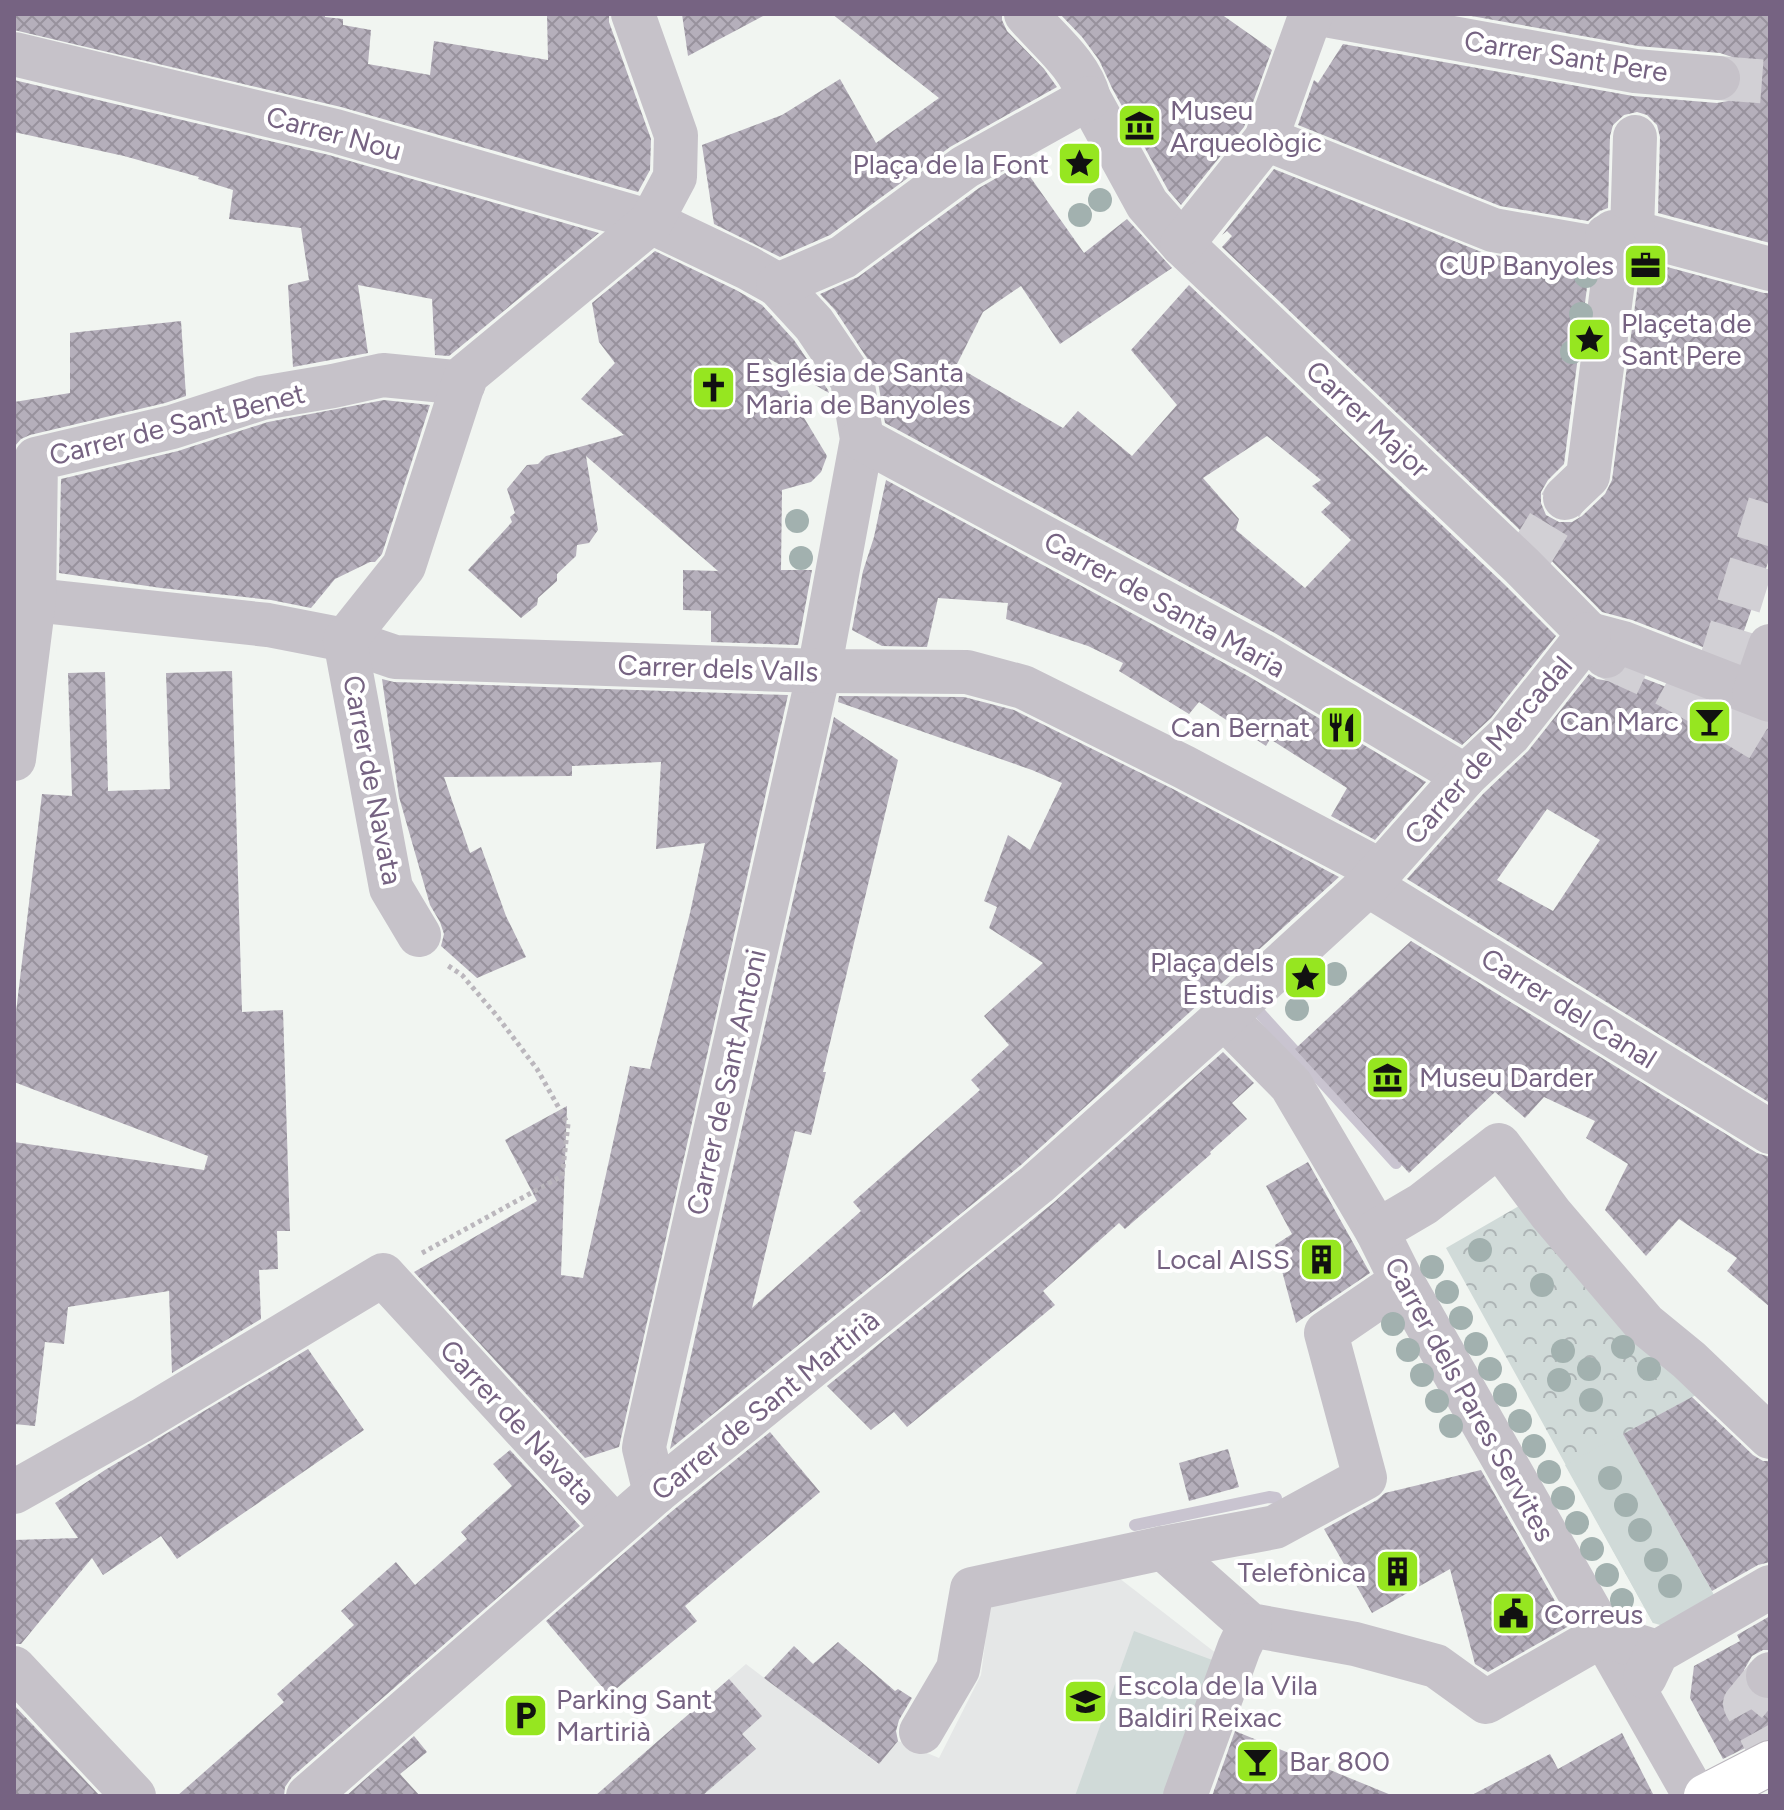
<svg xmlns="http://www.w3.org/2000/svg" width="1784" height="1810" font-family="Figtree,sans-serif">
	<style>
		.built { fill: #e5e7e7 }
		.forest { fill: url(#forest-crowns) }
		.pitch { fill: #d0dad8 }
		.lines { fill: none; stroke-linecap: round; stroke-linejoin: round }
		.stream { stroke: #c9c4d0; stroke-width: 12 }
		.building { fill: url(#building-cross-hatch); fill-rule: evenodd }
		.minor-tunnel { stroke: #d2d0d5; stroke-width: 44; stroke-dasharray: 44 22; stroke-linecap: butt }
		.major-casing { stroke: #bab5bd; stroke-width: 46 }
		.path { stroke: #bbb7bd; stroke-width: 5; stroke-dasharray: 4 4; stroke-linecap: butt }
		.minor { stroke: #c6c2c9; stroke-width: 44 }
		.major { stroke: #fff; stroke-width: 44 }
		.tree { fill: #a2b1af }
		.labels { text-anchor: middle; dominant-baseline: central; stroke-width: 8; stroke-linejoin: round; paint-order: stroke }
		.street-label { font-size: 28px; fill: #766382; stroke: #fff }
		.poi-label { font-size: 28px; fill: #766382; stroke: #fff; text-anchor: start }
	</style>
	<defs>
		<pattern id="forest-crowns" width="20" height="18" patternUnits="userSpaceOnUse" patternTransform="scale(2)"><rect width="20" height="18" fill="#d0dad8"/><path d="M2 6a3 3 0 1 1 6 0M12 15a3 3 0 1 1 6 0" fill="none" stroke="#adb4b5"/></pattern>
		<pattern id="building-cross-hatch" width="8" height="8" patternUnits="userSpaceOnUse" patternTransform="scale(2)"><rect width="8" height="8" fill="#b5afbb"/><path d="M0 0l8 8M0 8l8-8" fill="none" stroke="#98929d"/></pattern>
	</defs>
	<rect width="100%" height="100%" fill="#f1f5f1"/>
	<polygon class="built" points="1119,1578 1221,1657 1171,1796 595,1796 746,1664 878,1764 898,1741 939,1758 981,1675 990,1604"/>
	<polygon class="forest" points="1519,1206 1700,1393 1623,1434 1715,1597 1653,1623 1446,1248"/>
	<g class="pitch">
		<polygon points="1623,1434 1715,1597 1664,1626 1653,1623 1565,1465"/>
		<polygon points="1134,1631 1215,1661 1167,1796 1075,1796"/>
	</g>
	<g class="lines">
		<g class="stream">
			<polyline points="1257,1010 1396,1163"/>
			<polyline points="1135,1525 1269,1497 1276,1498"/>
		</g>
	</g>
	<g class="building">
		<polygon points="14,14 325,14 325,17 343,19 343,25 371,30 368,64 430,75 434,41 548,60 547,14 609,14 609,22 651,139 650,170 638,192 341,107 14,30"/>
		<polygon points="682,14 767,14 688,56"/>
		<polygon points="832,14 1002,14 1002,20 1007,31 1044,69 1057,87 950,147 830,235 780,257 714,224 702,145 782,115 840,79 876,143 939,98"/>
		<polygon points="1060,14 1221,14 1272,50 1244,127 1181,205 1168,190 1112,88 1099,60 1082,37"/>
		<polygon points="1460,14 1770,14 1770,243 1658,213 1660,137 1657,125 1647,115 1637,112 1624,115 1613,125 1610,136 1608,208 1600,211 1588,221 1500,206 1298,125 1314,80 1318,83 1343,44 1633,96 1717,103 1728,101 1738,93 1743,81 1740,67 1732,57 1720,53 1638,46"/>
		<polygon points="14,80 329,155 599,233 449,356 435,355 432,299 358,285 368,353 293,367 288,285 309,280 301,228 229,219 233,190 198,179 199,177 124,156 14,132"/>
		<path d="M1021,164l63,89 43,-34 45,49 -112,76 -39,-58 -38,26 -27,54 107,62 15,-17 54,45 45,-51 -46,-55 58,-65 315,299 52,52 -65,82 -29,27 -189,-113 -388,-209 -8,-47 -4,-9 -38,-57 -15,-16 38,-17 121,-89zM1267,436l54,44 -9,6 19,17 -10,9 30,28 -46,48 -69,-58 3,-11 -36,-41z"/>
		<polygon points="1274,169 1484,253 1589,272 1564,464 1548,480 1541,492 1541,503 1546,515 1559,522 1572,522 1582,516 1605,494 1612,480 1641,260 1764,293 1770,293 1770,557 1734,659 1632,620 1602,612 1539,548 1222,247 1232,236 1227,231 1222,235"/>
		<polygon points="655,251 736,290 762,305 794,340 828,390 829,393 768,358 827,456 821,472 811,482 782,490 781,570 812,570 798,645 711,642 711,611 683,610 683,570 718,571 586,456 598,530 589,543 577,545 576,556 557,574 557,581 538,598 537,605 521,618 468,570 512,522 510,517 515,513 507,489 527,465 538,464 546,456 624,435 581,399 615,363 599,342 592,303"/>
		<polygon points="181,321 186,396 165,403 30,435 21,439 14,447 14,402 70,393 70,333"/>
		<polygon points="384,400 430,405 382,554 375,562 370,562 335,579 311,608 271,600 161,588 59,573 61,479 178,451 268,422"/>
		<polygon points="886,480 1248,676 1426,782 1375,840 1331,816 1347,788 1270,739 1266,746 1199,702 1189,714 1119,671 1123,663 1088,646 1006,619 1008,603 938,598 927,647 882,646 852,630 863,571 874,537"/>
		<polygon points="232,671 242,1012 283,1010 290,1231 277,1231 278,1269 259,1270 261,1319 172,1373 169,1291 68,1307 64,1344 45,1342 35,1426 14,1424 14,1142 204,1170 208,1156 14,1082 14,1029 42,794 72,796 68,673 105,672 108,791 170,789 166,673"/>
		<path d="M1625,671l132,51 13,8v373l-363,-224 76,-85 45,-43 61,-77 8,5 12,2 12,-5zM1547,809l53,31 -47,71 -56,-31z"/>
		<polygon points="382,679 394,682 788,695 619,1447 585,1458 414,1272 537,1201 505,1140 567,1106 561,1275 583,1278 630,1066 650,1069 690,913 705,843 656,849 661,762 572,766 572,776 444,777 470,853 481,847 506,916 526,957 477,978 441,946 444,934 440,922 430,905 399,797"/>
		<polygon points="839,696 964,697 1014,710 1173,789 1339,877 1021,1165 670,1449 834,717 898,760 823,1072 826,1072 811,1135 795,1131 752,1308 861,1211 853,1202 980,1090 971,1080 1009,1045 984,1016 1043,963 989,928 997,907 984,901 1008,835 1030,850 1062,783 1032,770 838,702"/>
		<polygon points="1411,941 1757,1153 1770,1157 1770,1307 1727,1271 1737,1258 1679,1219 1646,1256 1605,1210 1628,1164 1586,1138 1595,1121 1544,1097 1525,1118 1495,1092 1409,1173 1295,1049"/>
		<polygon points="1223,1052 1254,1083 1232,1103 1247,1119 1210,1152 1211,1154 1125,1229 1119,1223 1043,1291 1055,1305 907,1427 894,1412 871,1430 827,1386 1053,1203"/>
		<polygon points="1308,1162 1370,1273 1296,1323 1275,1245 1292,1234 1266,1186"/>
		<polygon points="308,1349 364,1430 177,1559 161,1536 103,1575 92,1558 21,1644 14,1644 14,1540 78,1538 55,1503 105,1470"/>
		<polygon points="1692,1397 1753,1455 1763,1461 1770,1461 1770,1562 1758,1565 1712,1591 1623,1434"/>
		<polygon points="770,1432 820,1492 685,1606 697,1621 609,1695 546,1621 671,1512"/>
		<polygon points="1228,1449 1239,1487 1189,1501 1179,1463"/>
		<polygon points="510,1450 580,1526 292,1777 285,1787 284,1796 177,1796 284,1702 277,1694 354,1625 341,1611 396,1562 415,1585 467,1539 461,1532 512,1486 493,1464"/>
		<polygon points="1481,1470 1569,1626 1488,1672 1475,1664 1450,1569 1372,1613 1324,1529 1377,1500 1385,1493"/>
		<polygon points="1770,1616 1770,1650 1763,1650 1752,1656 1744,1670 1744,1682 1750,1693 1761,1700 1770,1700 1770,1738 1759,1741 1723,1759 1690,1698 1694,1666 1740,1641 1737,1635"/>
		<polygon points="838,1642 895,1691 898,1689 912,1698 899,1720 896,1731 898,1741 879,1764 764,1678 794,1646 813,1664"/>
		<polygon points="729,1679 762,1716 742,1734 756,1749 702,1796 595,1796"/>
		<polygon points="14,1705 100,1796 14,1796"/>
		<polygon points="1235,1731 1391,1795 1391,1796 1212,1796"/>
		<polygon points="1622,1733 1654,1796 1470,1796 1550,1754 1558,1769"/>
		<polygon points="414,1736 427,1752 400,1774 420,1796 346,1796"/>
	</g>
	<g class="lines">
		<g class="minor-tunnel">
			<polyline points="1718,78 1770,82"/>
			<polyline points="1526,562 1565,498"/>
			<polyline points="1606,656 1654,678 1699,702 1770,745"/>
			<polyline points="1719,669 1770,504"/>
			<polyline points="1768,1676 1745,1704 1770,1749"/>
		</g>
		<defs>
			<polyline id="major" points="1706,1796 1770,1763"/>
		</defs>
		<use href="#major" class="major-casing"/>
		<polyline class="path" points="422,1253 562,1176 568,1124 537,1069 497,1016 462,975 447,965"/>
		<g class="minor">
			<path d="M1026,14c22,26 54,50 63,84l58,106 35,40 340,322 67,68 17,22"/>
			<polyline points="1320,14 1635,71 1718,78"/>
			<polyline points="14,54 335,131 651,222 748,268 778,285 814,324 852,380 862,439 819,671 645,1442 644,1448 655,1493"/>
			<polyline points="1266,139 1493,230 1596,248 1617,250"/>
			<polyline points="1613,232 1632,232 1770,269"/>
			<polyline points="1632,232 1635,137"/>
			<polyline points="1182,244 1266,139 1311,14"/>
			<polyline points="778,285 843,257 965,167 1089,98"/>
			<polyline points="862,439 1260,654 1465,776"/>
			<polyline points="1565,498 1588,476 1617,250 1607,236"/>
			<polyline points="14,600 34,600 268,625 345,640 395,657 819,671 967,672 1023,687 1184,767 1381,871"/>
			<polyline points="1589,634 1623,643 1770,700"/>
			<polyline points="1754,693 1770,646"/>
			<polyline points="14,759 34,600 36,459 172,427 262,398 333,386 383,375 464,383"/>
			<polyline points="1368,885 1770,1132"/>
			<polyline points="419,935 391,888 345,640 404,566 466,375 651,222 675,177 676,135 633,14"/>
			<polyline points="1224,1017 1291,1085 1377,1231 1402,1281 1695,1796"/>
			<polyline points="1377,1231 1423,1204 1499,1145 1551,1214 1645,1324 1689,1360 1770,1437"/>
			<polyline points="14,1492 142,1420 383,1275 615,1527"/>
			<polyline points="1163,1548 1250,1625 1355,1644 1436,1666 1486,1702 1603,1635 1657,1652"/>
			<polyline points="14,1668 134,1796"/>
			<polyline points="1768,1676 1770,1674"/>
			<polyline points="1645,1677 1657,1652 1770,1587"/>
			<polyline points="921,1732 958,1669 972,1589 1163,1548 1275,1527 1365,1478 1326,1333 1402,1281"/>
			<polyline points="308,1796 655,1493 1037,1184 1224,1017 1368,885 1465,776 1509,735 1589,634"/>
			<polyline points="1185,1796 1239,1648 1250,1625"/>
		</g>
		<use href="#major" class="major"/>
	</g>
	<g class="tree">
		<circle cx="1076" cy="167" r="12"/>
		<circle cx="1100" cy="200" r="12"/>
		<circle cx="1080" cy="215" r="12"/>
		<circle cx="1586" cy="276" r="12"/>
		<circle cx="1581" cy="314" r="12"/>
		<circle cx="1572" cy="352" r="12"/>
		<circle cx="797" cy="521" r="12"/>
		<circle cx="801" cy="558" r="12"/>
		<circle cx="1335" cy="974" r="12"/>
		<circle cx="1297" cy="1009" r="12"/>
		<circle cx="1480" cy="1250" r="12"/>
		<circle cx="1432" cy="1267" r="12"/>
		<circle cx="1542" cy="1285" r="12"/>
		<circle cx="1447" cy="1292" r="12"/>
		<circle cx="1461" cy="1318" r="12"/>
		<circle cx="1393" cy="1324" r="12"/>
		<circle cx="1476" cy="1344" r="12"/>
		<circle cx="1623" cy="1347" r="12"/>
		<circle cx="1408" cy="1350" r="12"/>
		<circle cx="1563" cy="1351" r="12"/>
		<circle cx="1490" cy="1369" r="12"/>
		<circle cx="1589" cy="1369" r="12"/>
		<circle cx="1649" cy="1369" r="12"/>
		<circle cx="1422" cy="1375" r="12"/>
		<circle cx="1559" cy="1380" r="12"/>
		<circle cx="1505" cy="1395" r="12"/>
		<circle cx="1591" cy="1400" r="12"/>
		<circle cx="1437" cy="1401" r="12"/>
		<circle cx="1520" cy="1421" r="12"/>
		<circle cx="1451" cy="1426" r="12"/>
		<circle cx="1534" cy="1446" r="12"/>
		<circle cx="1549" cy="1472" r="12"/>
		<circle cx="1610" cy="1478" r="12"/>
		<circle cx="1563" cy="1498" r="12"/>
		<circle cx="1626" cy="1505" r="12"/>
		<circle cx="1577" cy="1523" r="12"/>
		<circle cx="1640" cy="1530" r="12"/>
		<circle cx="1592" cy="1549" r="12"/>
		<circle cx="1656" cy="1560" r="12"/>
		<circle cx="1607" cy="1575" r="12"/>
		<circle cx="1670" cy="1586" r="12"/>
		<circle cx="1622" cy="1600" r="12"/>
	</g>
	<defs>
		<symbol id="museum-square" viewBox="-11 -11 22 22"><rect x="-9" y="-9" width="18" height="18" rx="4" fill="#96e620" stroke="#fff"/><path d="M0-6L6-3V-2H-6V-3ZM-5-1h2V3h-2ZM-1-1h2V3h-2ZM3-1h2V3H3ZM-6 4H6V6H-6Z" fill="#111"/></symbol>
		<symbol id="sight-square" viewBox="-11 -11 22 22"><rect x="-9" y="-9" width="18" height="18" rx="4" fill="#96e620" stroke="#fff"/><path d="M0-6L1.8-2.2L6-1.7L2.9 1.2L3.7 5.4L0 3.3L-3.7 5.4L-2.9 1.2L-6-1.7L-1.8-2.2Z" fill="#111"/></symbol>
		<symbol id="office-square" viewBox="-11 -11 22 22"><rect x="-9" y="-9" width="18" height="18" rx="4" fill="#96e620" stroke="#fff"/><path d="M-6-3h4V-5.5h4V-3h4V5H-6ZM-1-4.5V-3h2v-1.5ZM-6 0V1H6V0Z" fill="#111"/></symbol>
		<symbol id="church-square" viewBox="-11 -11 22 22"><rect x="-9" y="-9" width="18" height="18" rx="4" fill="#96e620" stroke="#fff"/><path d="M-1.2-6h2.4v3.5h3.3v2.4h-3.3V6h-2.4V-.1h-3.3v-2.4h3.3Z" fill="#111"/></symbol>
		<symbol id="bar-square" viewBox="-11 -11 22 22"><rect x="-9" y="-9" width="18" height="18" rx="4" fill="#96e620" stroke="#fff"/><path d="M-6-5H6L.8 .8V4.5H3.5V6h-7V4.5H-.8V.8Z" fill="#111"/></symbol>
		<symbol id="restaurant-square" viewBox="-11 -11 22 22"><rect x="-9" y="-9" width="18" height="18" rx="4" fill="#96e620" stroke="#fff"/><path d="M-5-6h1v4h1v-4h1v4h1v-4h1v5L-1.5 .5V6h-2V.5L-5-1ZM5-6V6H3V1.5H1.5Q1.5-4 5-6Z" fill="#111"/></symbol>
		<symbol id="building-square" viewBox="-11 -11 22 22"><rect x="-9" y="-9" width="18" height="18" rx="4" fill="#96e620" stroke="#fff"/><path d="M-4-6H4V6H1V3H-1V6H-4ZM-2.5-4.3h1.7v1.8h-1.7ZM.8-4.3h1.7v1.8H.8ZM-2.5-1h1.7V.8h-1.7ZM.8-1h1.7V.8H.8Z" fill="#111"/></symbol>
		<symbol id="civic-square" viewBox="-11 -11 22 22"><rect x="-9" y="-9" width="18" height="18" rx="4" fill="#96e620" stroke="#fff"/><path d="M-.6-6.5H3V-4.5H.6V-3L4-1V1h2V6H-6V1h2V-1L-.6-3ZM-1.2 2.5V6h2.4V2.5Z" fill="#111"/></symbol>
		<symbol id="school-square" viewBox="-11 -11 22 22"><rect x="-9" y="-9" width="18" height="18" rx="4" fill="#96e620" stroke="#fff"/><path d="M0-5L7-2L0 1L-7-2ZM-4 1L0 2.5L4 1V4Q0 6-4 4Z" fill="#111"/></symbol>
		<symbol id="parking-square" viewBox="-11 -11 22 22"><rect x="-9" y="-9" width="18" height="18" rx="4" fill="#96e620" stroke="#fff"/><path d="M-3.5-5.5H1a3.5 3.5 0 0 1 0 7H-1V5.5H-3.5ZM-1-3.4V-.6H.8a1.4 1.4 0 0 0 0-2.8Z" fill="#111"/></symbol>
	</defs>
	<g fill-rule="evenodd">
		<use href="#museum-square" x="1114" y="100" width="51" height="51"/>
		<use href="#sight-square" x="1054" y="138" width="51" height="51"/>
		<use href="#office-square" x="1620" y="240" width="51" height="51"/>
		<use href="#sight-square" x="1564" y="314" width="51" height="51"/>
		<use href="#church-square" x="688" y="362" width="51" height="51"/>
		<use href="#bar-square" x="1684" y="696" width="51" height="51"/>
		<use href="#restaurant-square" x="1316" y="702" width="51" height="51"/>
		<use href="#sight-square" x="1280" y="952" width="51" height="51"/>
		<use href="#museum-square" x="1362" y="1052" width="51" height="51"/>
		<use href="#building-square" x="1296" y="1234" width="51" height="51"/>
		<use href="#building-square" x="1372" y="1546" width="51" height="51"/>
		<use href="#civic-square" x="1488" y="1588" width="51" height="51"/>
		<use href="#school-square" x="1060" y="1676" width="51" height="51"/>
		<use href="#parking-square" x="500" y="1690" width="51" height="51"/>
		<use href="#bar-square" x="1232" y="1736" width="51" height="51"/>
	</g>
	<g class="labels">
		<g class="street-label">
			<text transform="translate(1566 56) rotate(9)">Carrer Sant Pere</text>
			<text transform="translate(334 133) rotate(15)">Carrer Nou</text>
			<text transform="translate(1368 419) rotate(43)">Carrer Major</text>
			<text transform="translate(177 424) rotate(-14)">Carrer de Sant Benet</text>
			<text transform="translate(1165 604) rotate(29)">Carrer de Santa Maria</text>
			<text transform="translate(718 668) rotate(2)">Carrer dels Valls</text>
			<text transform="translate(1488 750) rotate(-49)">Carrer de Mercadal</text>
			<text transform="translate(373 780) rotate(79)">Carrer de Navata</text>
			<text transform="translate(1569 1008) rotate(32)">Carrer del Canal</text>
			<text transform="translate(726 1082) rotate(-77)">Carrer de Sant Antoni</text>
			<text transform="translate(1470 1399) rotate(61)">Carrer dels Pares Servites</text>
			<text transform="translate(765 1405) rotate(-39)">Carrer de Sant Martirià</text>
			<text transform="translate(518 1422) rotate(47)">Carrer de Navata</text>
		</g>
		<g class="poi-label">
			<text x="1170" y="110">Museu<tspan x="1170" dy="32">Arqueològic</tspan></text>
			<text x="1049" y="164" text-anchor="end">Plaça de la Font</text>
			<text x="1614" y="265" text-anchor="end">CUP Banyoles</text>
			<text x="1621" y="323">Plaçeta de<tspan x="1621" dy="32">Sant Pere</tspan></text>
			<text x="745" y="372">Església de Santa<tspan x="745" dy="32">Maria de Banyoles</tspan></text>
			<text x="1679" y="721" text-anchor="end">Can Marc</text>
			<text x="1310" y="727" text-anchor="end">Can Bernat</text>
			<text x="1274" y="962" text-anchor="end">Plaça dels<tspan x="1274" dy="32">Estudis</tspan></text>
			<text x="1419" y="1077">Museu Darder</text>
			<text x="1290" y="1259" text-anchor="end">Local AISS</text>
			<text x="1366" y="1572" text-anchor="end">Telefònica</text>
			<text x="1544" y="1614">Correus</text>
			<text x="1117" y="1685">Escola de la Vila<tspan x="1117" dy="32">Baldiri Reixac</tspan></text>
			<text x="556" y="1699">Parking Sant<tspan x="556" dy="32">Martirià</tspan></text>
			<text x="1289" y="1761">Bar 800</text>
		</g>
	</g>
	<rect width="1784" height="1810" fill="none" stroke="#766382" stroke-width="32"/>
</svg>
